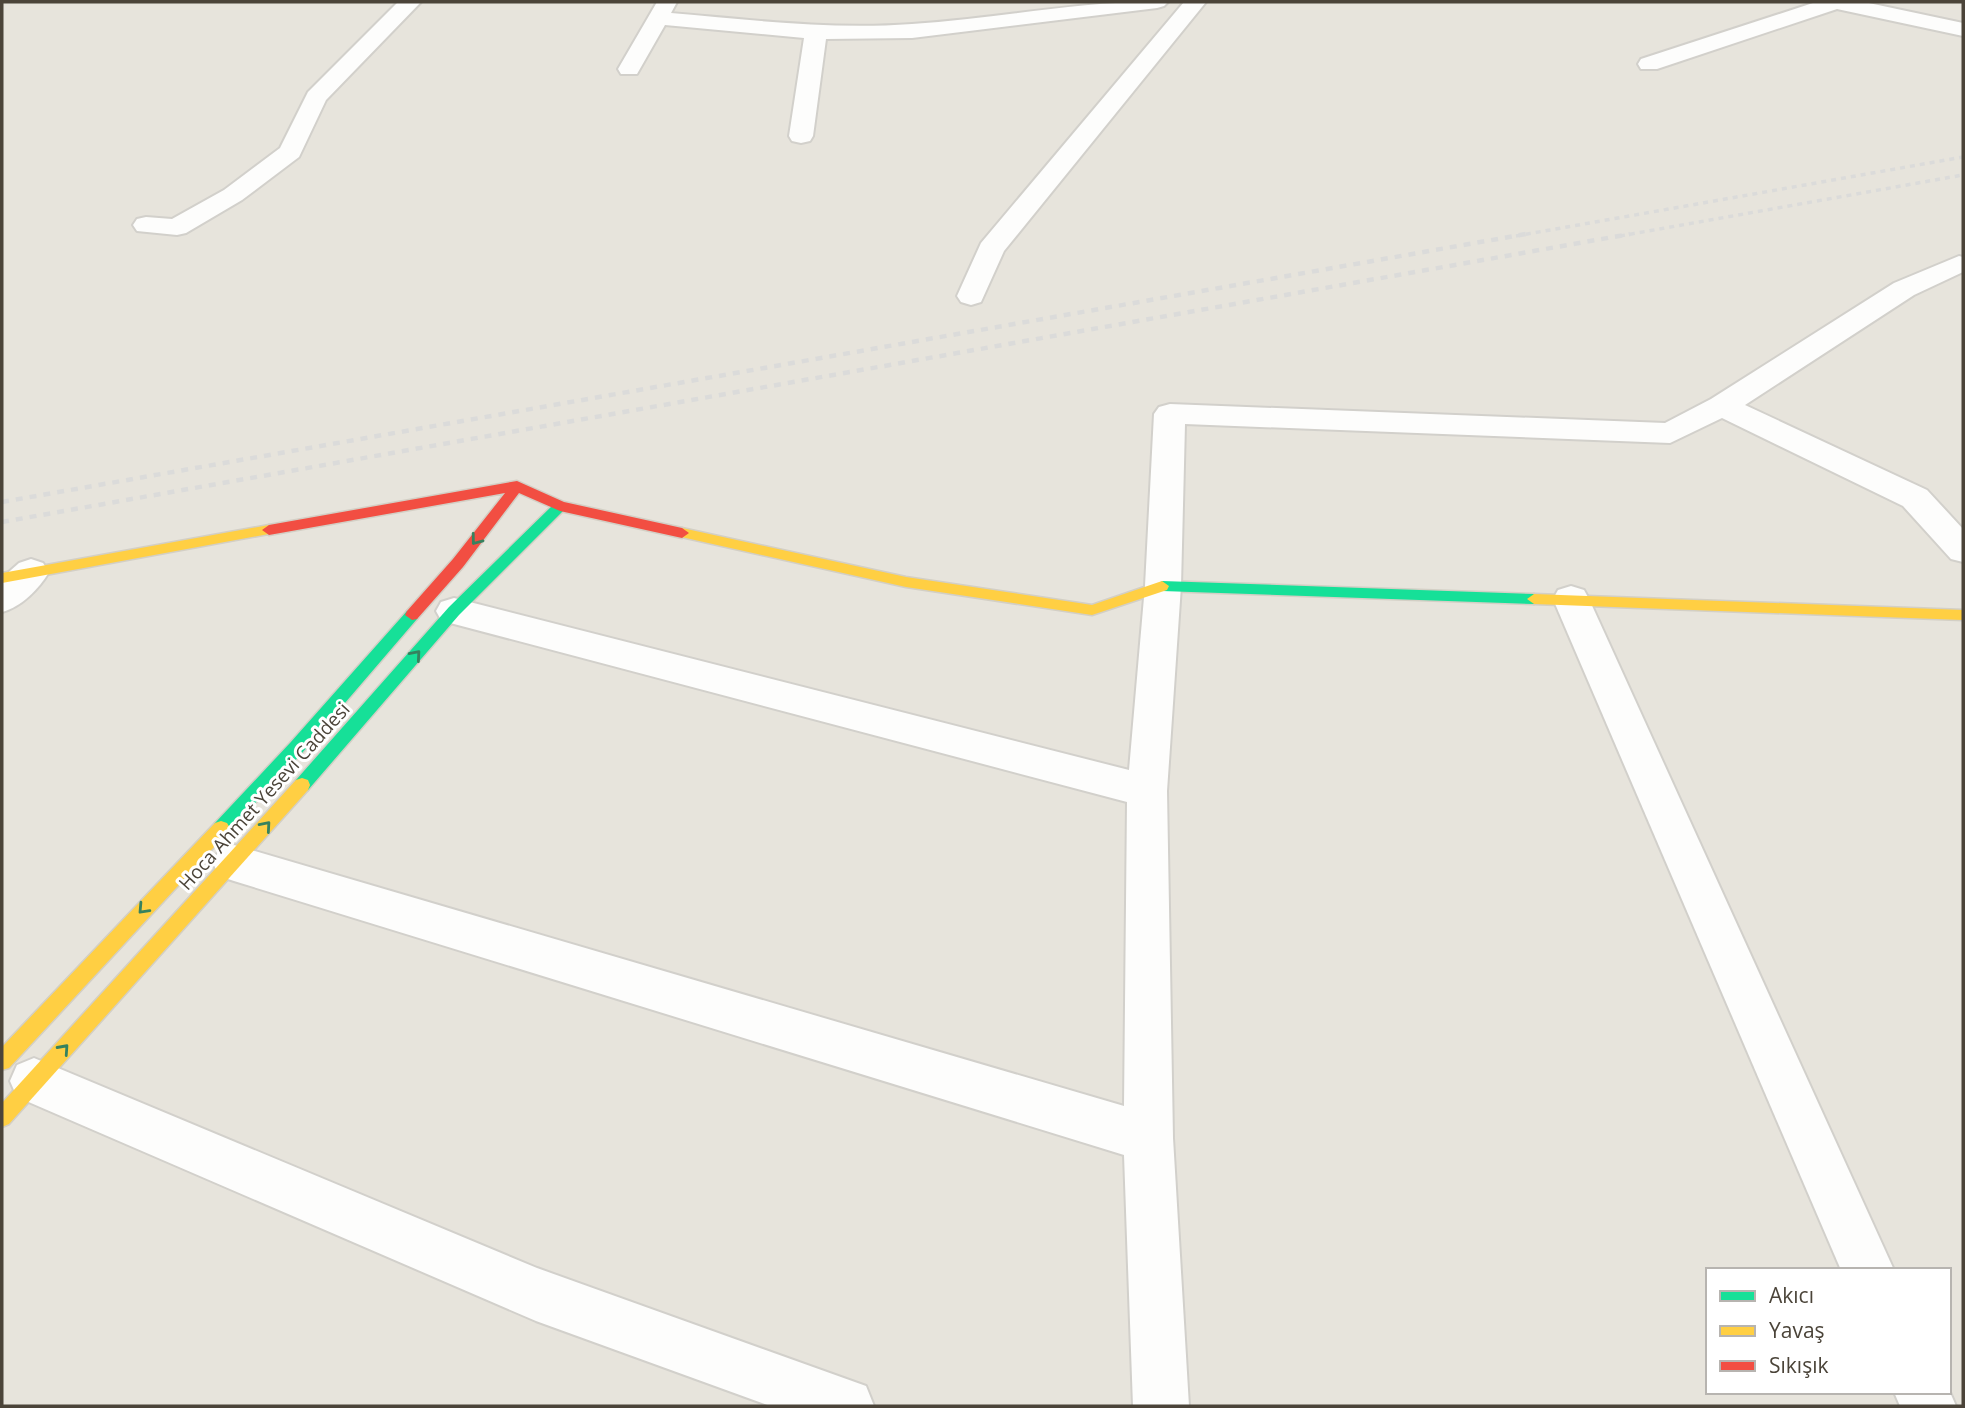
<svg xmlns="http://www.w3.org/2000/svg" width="1965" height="1408" font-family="'Open Sans',sans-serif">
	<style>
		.residential { fill: #e7e4dc; fill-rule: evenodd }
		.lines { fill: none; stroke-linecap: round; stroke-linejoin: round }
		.street-casing { stroke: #d2d0cb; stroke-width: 4 }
		.fast-casing { stroke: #d3cfc5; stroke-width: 3 }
		.slow-casing { stroke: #d3cfc5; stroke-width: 3 }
		.jam-casing { stroke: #d3cfc5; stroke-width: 3 }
		.street { fill: #fdfdfc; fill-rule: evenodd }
		.fast { fill: #16e098; fill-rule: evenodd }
		.slow { fill: #ffcf43; fill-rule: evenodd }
		.jam { fill: #f24e42; fill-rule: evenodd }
		.rail-far1 { stroke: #dbdbda; stroke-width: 3.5; stroke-dasharray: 5 5; stroke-linecap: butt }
		.rail { stroke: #dbdbda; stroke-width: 4.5; stroke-dasharray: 7 7; stroke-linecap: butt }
		.oneway { stroke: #36825f }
		.labels { text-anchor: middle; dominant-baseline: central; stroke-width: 6; stroke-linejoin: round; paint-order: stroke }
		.street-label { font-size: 19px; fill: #4b4439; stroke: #fff }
	</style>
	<rect width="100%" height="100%" fill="#f4f2ee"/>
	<path class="residential" d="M2,2h1961v1404h-1961zM1708,1270h241v122h-241z"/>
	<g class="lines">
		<defs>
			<g id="street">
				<polygon points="398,2 421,2 326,100 299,157 242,200 186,233 177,235 137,231 133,225 137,219 146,217 172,219 224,190 280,148 308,92"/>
				<path d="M657,2h20l-6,11c81,7 160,17 241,11 85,-5 170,-24 256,-22l-4,4 -7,2 -245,30 -86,1 -13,97 -3,5 -9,2 -9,-2 -3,-5 15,-98 -139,-13 -28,49h-16l-3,-5z"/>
				<polygon points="1184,2 1206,2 1004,251 981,302 971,305 961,302 957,296 981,243"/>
				<polygon points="1816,2 1864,2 1963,23 1963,36 1837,9 1657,69 1641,69 1638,64 1641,59"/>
				<polygon points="1959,256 1963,257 1963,272 1914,295 1745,405 1927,490 1963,529 1963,562 1951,559 1903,506 1722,418 1670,443 1185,424 1181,586 1167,791 1173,1138 1189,1406 1133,1406 1124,1155 234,881 219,876 213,863 219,850 234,845 1124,1106 1127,802 454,624 441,620 436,611 441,602 454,598 1129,770 1145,586 1154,414 1159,407 1170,404 1665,423 1711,399 1894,283"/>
				<path d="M31,559l12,4 6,9c-10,17 -28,35 -47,40v-34l17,-15z"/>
				<polygon points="1571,586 1584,590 1589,599 1894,1270 1841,1270 1553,599 1558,590"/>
				<polygon points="34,1058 537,1268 866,1386 874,1406 770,1406 536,1321 17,1097 10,1081 17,1065"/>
				<polygon points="1949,1390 1956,1406 1900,1406 1894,1392 1949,1392"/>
			</g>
			<g id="fast">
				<polygon points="560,501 567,506 565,509 459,615 308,790 302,792 296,790 294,785 296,780 449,607 555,503"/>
				<polygon points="1162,581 1534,594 1541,599 1534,604 1162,591 1155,586"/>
				<polygon points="412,610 419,615 417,619 302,753 227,833 221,835 215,833 212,828 215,823 290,743 407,611"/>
			</g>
			<g id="slow">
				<polygon points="269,525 274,527 276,530 274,533 2,583 2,573"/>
				<polygon points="682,528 906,577 1092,605 1162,581 1169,586 1167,590 1092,615 906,587 677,536 675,533"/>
				<polygon points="1534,594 1963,610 1963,620 1534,604 1527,599"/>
				<polygon points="302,778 308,780 310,785 308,790 9,1124 2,1127 2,1103 296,780"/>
				<polygon points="221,821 227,823 230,828 227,833 9,1068 2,1070 2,1047 215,823"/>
			</g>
			<polygon id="jam" points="517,481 564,502 682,528 689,533 682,538 560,511 519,493 463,567 417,619 412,620 405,615 407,611 453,559 505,493 269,535 262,530 269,525"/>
		</defs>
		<use href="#street" class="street-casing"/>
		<use href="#fast" class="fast-casing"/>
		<use href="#slow" class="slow-casing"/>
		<use href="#jam" class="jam-casing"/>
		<use href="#street" class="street"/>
		<use href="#fast" class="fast"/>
		<use href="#slow" class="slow"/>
		<use href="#jam" class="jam"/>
		<g class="rail-far1">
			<polyline points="1516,236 1963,157"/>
			<polyline points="1620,236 1963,175"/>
		</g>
		<g class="rail">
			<polyline points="2,502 1526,234"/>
			<polyline points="2,522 1630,234"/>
		</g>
	</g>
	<defs><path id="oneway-chevron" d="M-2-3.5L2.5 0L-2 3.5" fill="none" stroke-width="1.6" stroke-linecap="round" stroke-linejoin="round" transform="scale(1.75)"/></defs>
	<g class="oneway">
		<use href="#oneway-chevron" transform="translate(476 540) rotate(127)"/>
		<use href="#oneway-chevron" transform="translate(416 655) rotate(-49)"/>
		<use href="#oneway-chevron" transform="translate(266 826) rotate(-49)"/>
		<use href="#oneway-chevron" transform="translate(143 909) rotate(133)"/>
		<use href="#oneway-chevron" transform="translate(64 1049) rotate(-48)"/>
	</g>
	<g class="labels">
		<g class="street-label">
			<text transform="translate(264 796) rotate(-48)">Hoca Ahmet Yesevi Caddesi</text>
		</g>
	</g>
	<rect width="1965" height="1408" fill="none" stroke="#4b4439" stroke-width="7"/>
	<rect x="1706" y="1268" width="245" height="126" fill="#ffffff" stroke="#b7b4b0" stroke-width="2"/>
	<rect x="1720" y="1291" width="35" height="10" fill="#16e098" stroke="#b7b4b0" stroke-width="2"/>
	<text x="1769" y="1303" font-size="21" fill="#4b4439">Akıcı</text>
	<rect x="1720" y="1326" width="35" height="10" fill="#ffcf43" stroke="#b7b4b0" stroke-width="2"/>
	<text x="1769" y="1338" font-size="21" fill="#4b4439">Yavaş</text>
	<rect x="1720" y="1361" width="35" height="10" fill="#f24e42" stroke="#b7b4b0" stroke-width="2"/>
	<text x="1769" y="1373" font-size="21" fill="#4b4439">Sıkışık</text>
</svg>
